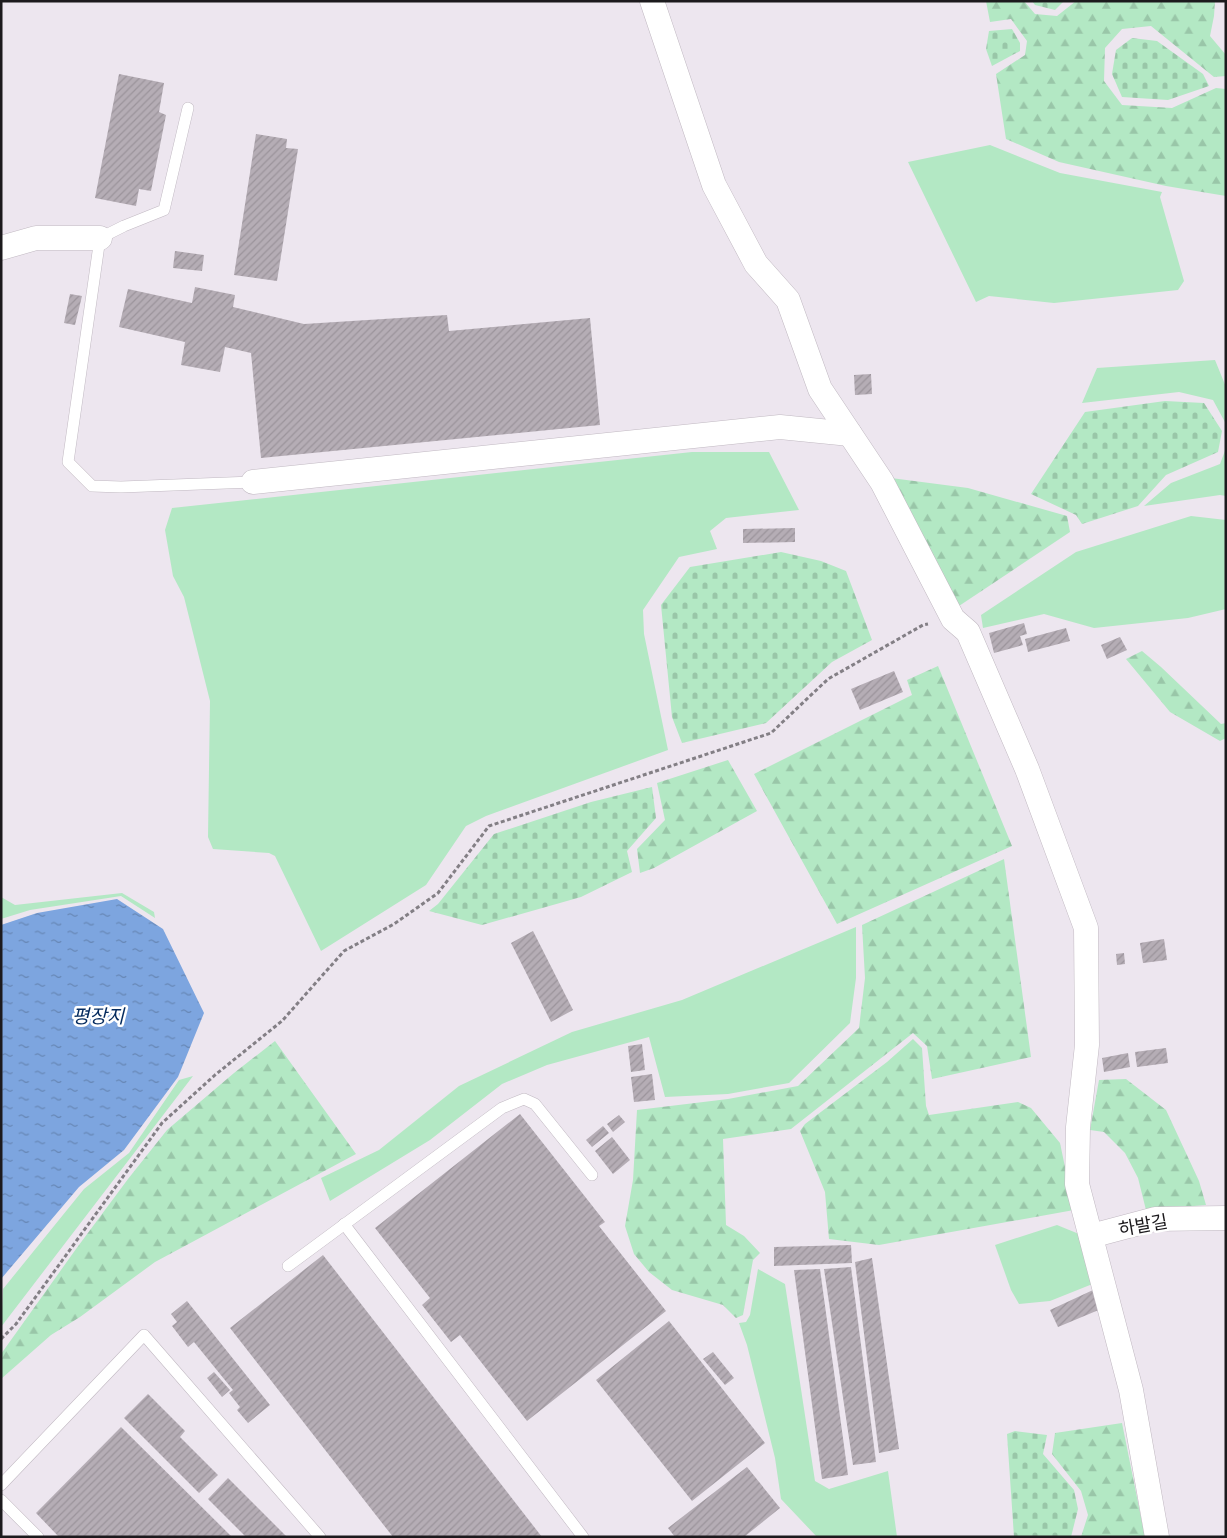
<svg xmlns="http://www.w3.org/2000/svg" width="1227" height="1538" font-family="Poppins,'Noto Sans KR',sans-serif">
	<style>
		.green { fill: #b3e8c4 }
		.forest { fill: url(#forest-firs) }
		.cemetery { fill: url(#cemetery-stones) }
		.water { fill: url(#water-ripples) }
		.building { fill: url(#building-hatch) }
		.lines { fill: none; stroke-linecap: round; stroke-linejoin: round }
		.service-casing { stroke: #c1b9c2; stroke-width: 12 }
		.minor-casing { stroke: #c1b9c2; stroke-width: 25 }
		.path { stroke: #837f85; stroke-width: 3; stroke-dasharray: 4 2.5; stroke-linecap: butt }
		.service { stroke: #fff; stroke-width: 11 }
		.minor { stroke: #fff; stroke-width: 24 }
		.labels { text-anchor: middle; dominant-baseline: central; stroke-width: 5; stroke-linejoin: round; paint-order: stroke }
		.street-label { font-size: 18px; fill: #1c1a1d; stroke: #fff }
		.water-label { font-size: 19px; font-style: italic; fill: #032a5e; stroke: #fff }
	</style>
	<defs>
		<pattern id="forest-firs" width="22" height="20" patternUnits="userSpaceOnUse" patternTransform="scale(1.25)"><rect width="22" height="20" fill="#b3e8c4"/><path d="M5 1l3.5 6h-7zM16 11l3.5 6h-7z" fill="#99c6a8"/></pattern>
		<pattern id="cemetery-stones" width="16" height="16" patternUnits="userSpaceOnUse" patternTransform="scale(1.25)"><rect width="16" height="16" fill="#b3e8c4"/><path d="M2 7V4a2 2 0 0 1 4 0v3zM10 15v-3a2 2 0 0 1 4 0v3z" fill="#99c6a8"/></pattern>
		<pattern id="water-ripples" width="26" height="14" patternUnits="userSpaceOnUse" patternTransform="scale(1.25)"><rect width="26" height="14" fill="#7da5df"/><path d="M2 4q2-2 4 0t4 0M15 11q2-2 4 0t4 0" fill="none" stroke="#6686b4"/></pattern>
		<pattern id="building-hatch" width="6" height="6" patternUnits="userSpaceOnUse" patternTransform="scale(1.25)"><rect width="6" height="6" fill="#b5adb5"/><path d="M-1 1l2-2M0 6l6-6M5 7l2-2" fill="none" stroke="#9b949b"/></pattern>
	</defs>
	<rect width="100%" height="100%" fill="#ede6ef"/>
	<g class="green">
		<polygon points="990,145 1060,173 1162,192 1160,197 1184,281 1178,290 1054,303 989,296 976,302 908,162"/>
		<polygon points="1215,360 1226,387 1226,424 1213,400 1179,392 1082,403 1097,368"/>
		<polygon points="1226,448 1226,496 1220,495 1144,506 1171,483 1220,464"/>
		<polygon points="692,452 769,452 799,510 726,518 710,531 717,549 679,557 643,610 644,634 668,750 486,816 466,826 426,885 321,951 275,856 269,853 213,849 208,837 210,701 184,597 173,576 165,530 172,508"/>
		<polygon points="1191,516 1226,520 1226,609 1188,618 1094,628 1044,614 983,628 981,615 1076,552"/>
		<polygon points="122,893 154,912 155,918 121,896 30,910 1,919 1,897 15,905"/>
		<polygon points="856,927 856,978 850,1023 789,1083 728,1094 665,1097 649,1037 547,1065 502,1084 430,1140 330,1201 321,1178 379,1150 459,1086 572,1032 682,1000"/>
		<polygon points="193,1076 1,1327 3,1289 84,1189 129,1153 179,1080"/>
		<polygon points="1057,1225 1079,1234 1095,1283 1050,1301 1019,1304 1011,1290 995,1245"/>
		<polygon points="758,1269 785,1284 815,1481 829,1489 888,1471 897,1537 817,1537 781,1499 775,1458 747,1345 739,1323 746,1322 750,1315"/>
	</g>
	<g class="forest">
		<polygon points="986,1 1024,1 1035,14 1057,16 1076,1 1215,1 1214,16 1210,36 1226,55 1226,76 1214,77 1151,26 1122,29 1105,48 1104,81 1122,105 1172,108 1216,88 1226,89 1226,196 1166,186 1059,162 1006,139 996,74 1025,55 1027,41 1011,19 990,22"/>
		<polygon points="891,478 968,488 1067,516 1070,532 959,606"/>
		<polygon points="1142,651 1161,667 1221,724 1226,723 1226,738 1220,741 1170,712 1126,659"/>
		<polygon points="938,666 1012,846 837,924 754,774 912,695 907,680"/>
		<polygon points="728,760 757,811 654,868 640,873 637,849 665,820 657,783"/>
		<polygon points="1004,859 1031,1057 932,1079 927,1046 913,1033 791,1129 723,1139 726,1225 744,1236 760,1253 753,1260 743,1315 736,1318 723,1305 672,1290 649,1272 634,1254 625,1226 633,1180 637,1110 728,1099 798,1086 859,1028 865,978 862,925"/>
		<polygon points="913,1039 922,1048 926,1106 929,1115 1018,1102 1031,1108 1060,1143 1074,1210 879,1245 829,1239 825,1192 800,1131 805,1124 887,1062"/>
		<polygon points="275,1041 356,1154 155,1262 80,1317 51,1335 1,1379 1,1354 76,1249 128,1179 167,1130 234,1073"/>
		<polygon points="1126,1079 1166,1110 1199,1181 1206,1205 1146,1210 1138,1178 1125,1153 1104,1132 1090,1130 1099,1080"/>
		<polygon points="1122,1423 1145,1537 1081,1537 1088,1515 1081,1491 1052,1454 1055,1433"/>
	</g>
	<g class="cemetery">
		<polygon points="1032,1 1064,1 1055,10 1035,5"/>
		<polygon points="1012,29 1020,43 1020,51 992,66 986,49 989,31"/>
		<polygon points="1132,38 1157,41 1203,74 1209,86 1168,100 1122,97 1112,74 1116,50"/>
		<polygon points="1165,401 1204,403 1222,431 1218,452 1166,475 1138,506 1082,524 1076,515 1031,494 1085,412"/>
		<polygon points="781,552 821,561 846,571 872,640 832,662 766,723 682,743 672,717 661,605 690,567"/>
		<polygon points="652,787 656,818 627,851 632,872 581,897 482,925 429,911 438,904 494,834 591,802"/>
		<polygon points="1015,1431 1047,1435 1043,1454 1074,1490 1078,1509 1071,1537 1014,1537 1007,1434"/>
	</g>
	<polygon class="water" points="117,899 163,929 204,1013 178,1077 124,1150 79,1187 1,1279 1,925 37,913"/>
	<g class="building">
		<polygon points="119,74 164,83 159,112 166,115 151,191 139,189 136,206 95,198"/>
		<polygon points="256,134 287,139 286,148 298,149 277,281 234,275"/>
		<polygon points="175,251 204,255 202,271 173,268"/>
		<polygon points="195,287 235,295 233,307 304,324 447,315 449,331 590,318 600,425 261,458 251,353 225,347 220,372 181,365 185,342 119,327 128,289 192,303"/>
		<polygon points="70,294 82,296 75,325 64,323"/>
		<polygon points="871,374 872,394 855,395 854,375"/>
		<polygon points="795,528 795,542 743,543 743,529"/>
		<polygon points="1024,623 1027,634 1020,636 1023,645 994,653 989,633"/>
		<polygon points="1066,628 1070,641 1028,652 1025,639"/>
		<polygon points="1120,637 1127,650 1107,659 1101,645"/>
		<polygon points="894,671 903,692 860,710 851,689"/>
		<polygon points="533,931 573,1010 551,1022 511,943"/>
		<polygon points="1164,939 1167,960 1143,963 1140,943"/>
		<polygon points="1124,953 1125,964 1117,965 1116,954"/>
		<polygon points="642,1044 645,1070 631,1072 628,1046"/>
		<polygon points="1166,1048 1168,1063 1137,1067 1135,1052"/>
		<polygon points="1128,1053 1130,1067 1104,1072 1102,1058"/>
		<polygon points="652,1074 655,1100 634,1102 631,1077"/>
		<polygon points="520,1114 605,1222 599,1226 666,1311 527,1421 460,1335 451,1342 422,1305 430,1298 375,1228"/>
		<polygon points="619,1115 625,1122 613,1132 607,1124"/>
		<polygon points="603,1126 609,1133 592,1147 586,1140"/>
		<polygon points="612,1137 630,1160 613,1174 595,1151"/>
		<polygon points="851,1245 852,1263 774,1266 774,1247"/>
		<polygon points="323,1255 542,1537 393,1537 230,1328"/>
		<polygon points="872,1258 899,1449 879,1453 855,1262"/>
		<polygon points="851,1267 876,1462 853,1465 824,1269"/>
		<polygon points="820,1269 848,1475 822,1479 794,1270"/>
		<polygon points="1093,1290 1101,1309 1058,1327 1050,1310"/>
		<polygon points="187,1301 270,1405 248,1423 237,1410 240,1407 229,1393 233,1390 194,1342 188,1347 172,1326 177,1322 171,1314"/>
		<polygon points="669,1321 765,1443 692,1501 596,1380"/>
		<polygon points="713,1352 734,1378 725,1385 703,1359"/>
		<polygon points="214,1372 230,1390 222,1397 207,1378"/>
		<polygon points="148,1394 185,1431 180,1437 218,1475 199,1493 124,1418"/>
		<polygon points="121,1427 232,1537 59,1537 36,1513"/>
		<polygon points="747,1467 780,1508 744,1537 675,1537 668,1528"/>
		<polygon points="228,1478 287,1537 246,1537 208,1499"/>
	</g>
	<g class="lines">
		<defs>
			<g id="service">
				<polyline points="188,108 164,210 124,226 100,238 68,462 92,486 121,487 253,482"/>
				<polyline points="344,1224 583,1537"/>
				<polyline points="288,1266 502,1108 524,1099 535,1104 592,1175"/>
				<polyline points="1,1485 144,1335 320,1537"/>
				<polyline points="1,1500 38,1537"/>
			</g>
			<g id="minor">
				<polyline points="652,1 714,185 756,264 788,300 820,389 882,482 953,619 968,632 1027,769 1086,928 1087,1045 1078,1127 1077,1184 1131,1390 1157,1537"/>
				<polyline points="1,248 36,238 100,238"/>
				<polyline points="253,482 780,427 850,434"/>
				<polyline points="1091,1236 1155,1219 1226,1218"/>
			</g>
		</defs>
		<use href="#service" class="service-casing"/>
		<use href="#minor" class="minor-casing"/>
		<polyline class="path" points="1,1339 16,1324 162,1123 215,1075 282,1021 344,951 394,924 438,893 489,826 771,733 828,679 923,625 928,624"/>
		<use href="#service" class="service"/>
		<use href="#minor" class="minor"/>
	</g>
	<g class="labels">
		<g class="street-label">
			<text transform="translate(1143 1225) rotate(-10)">하발길</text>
		</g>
		<g class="water-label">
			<text x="98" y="1016">평장지</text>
		</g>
	</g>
	<rect width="1227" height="1538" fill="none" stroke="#1c1a1d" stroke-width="5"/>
</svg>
